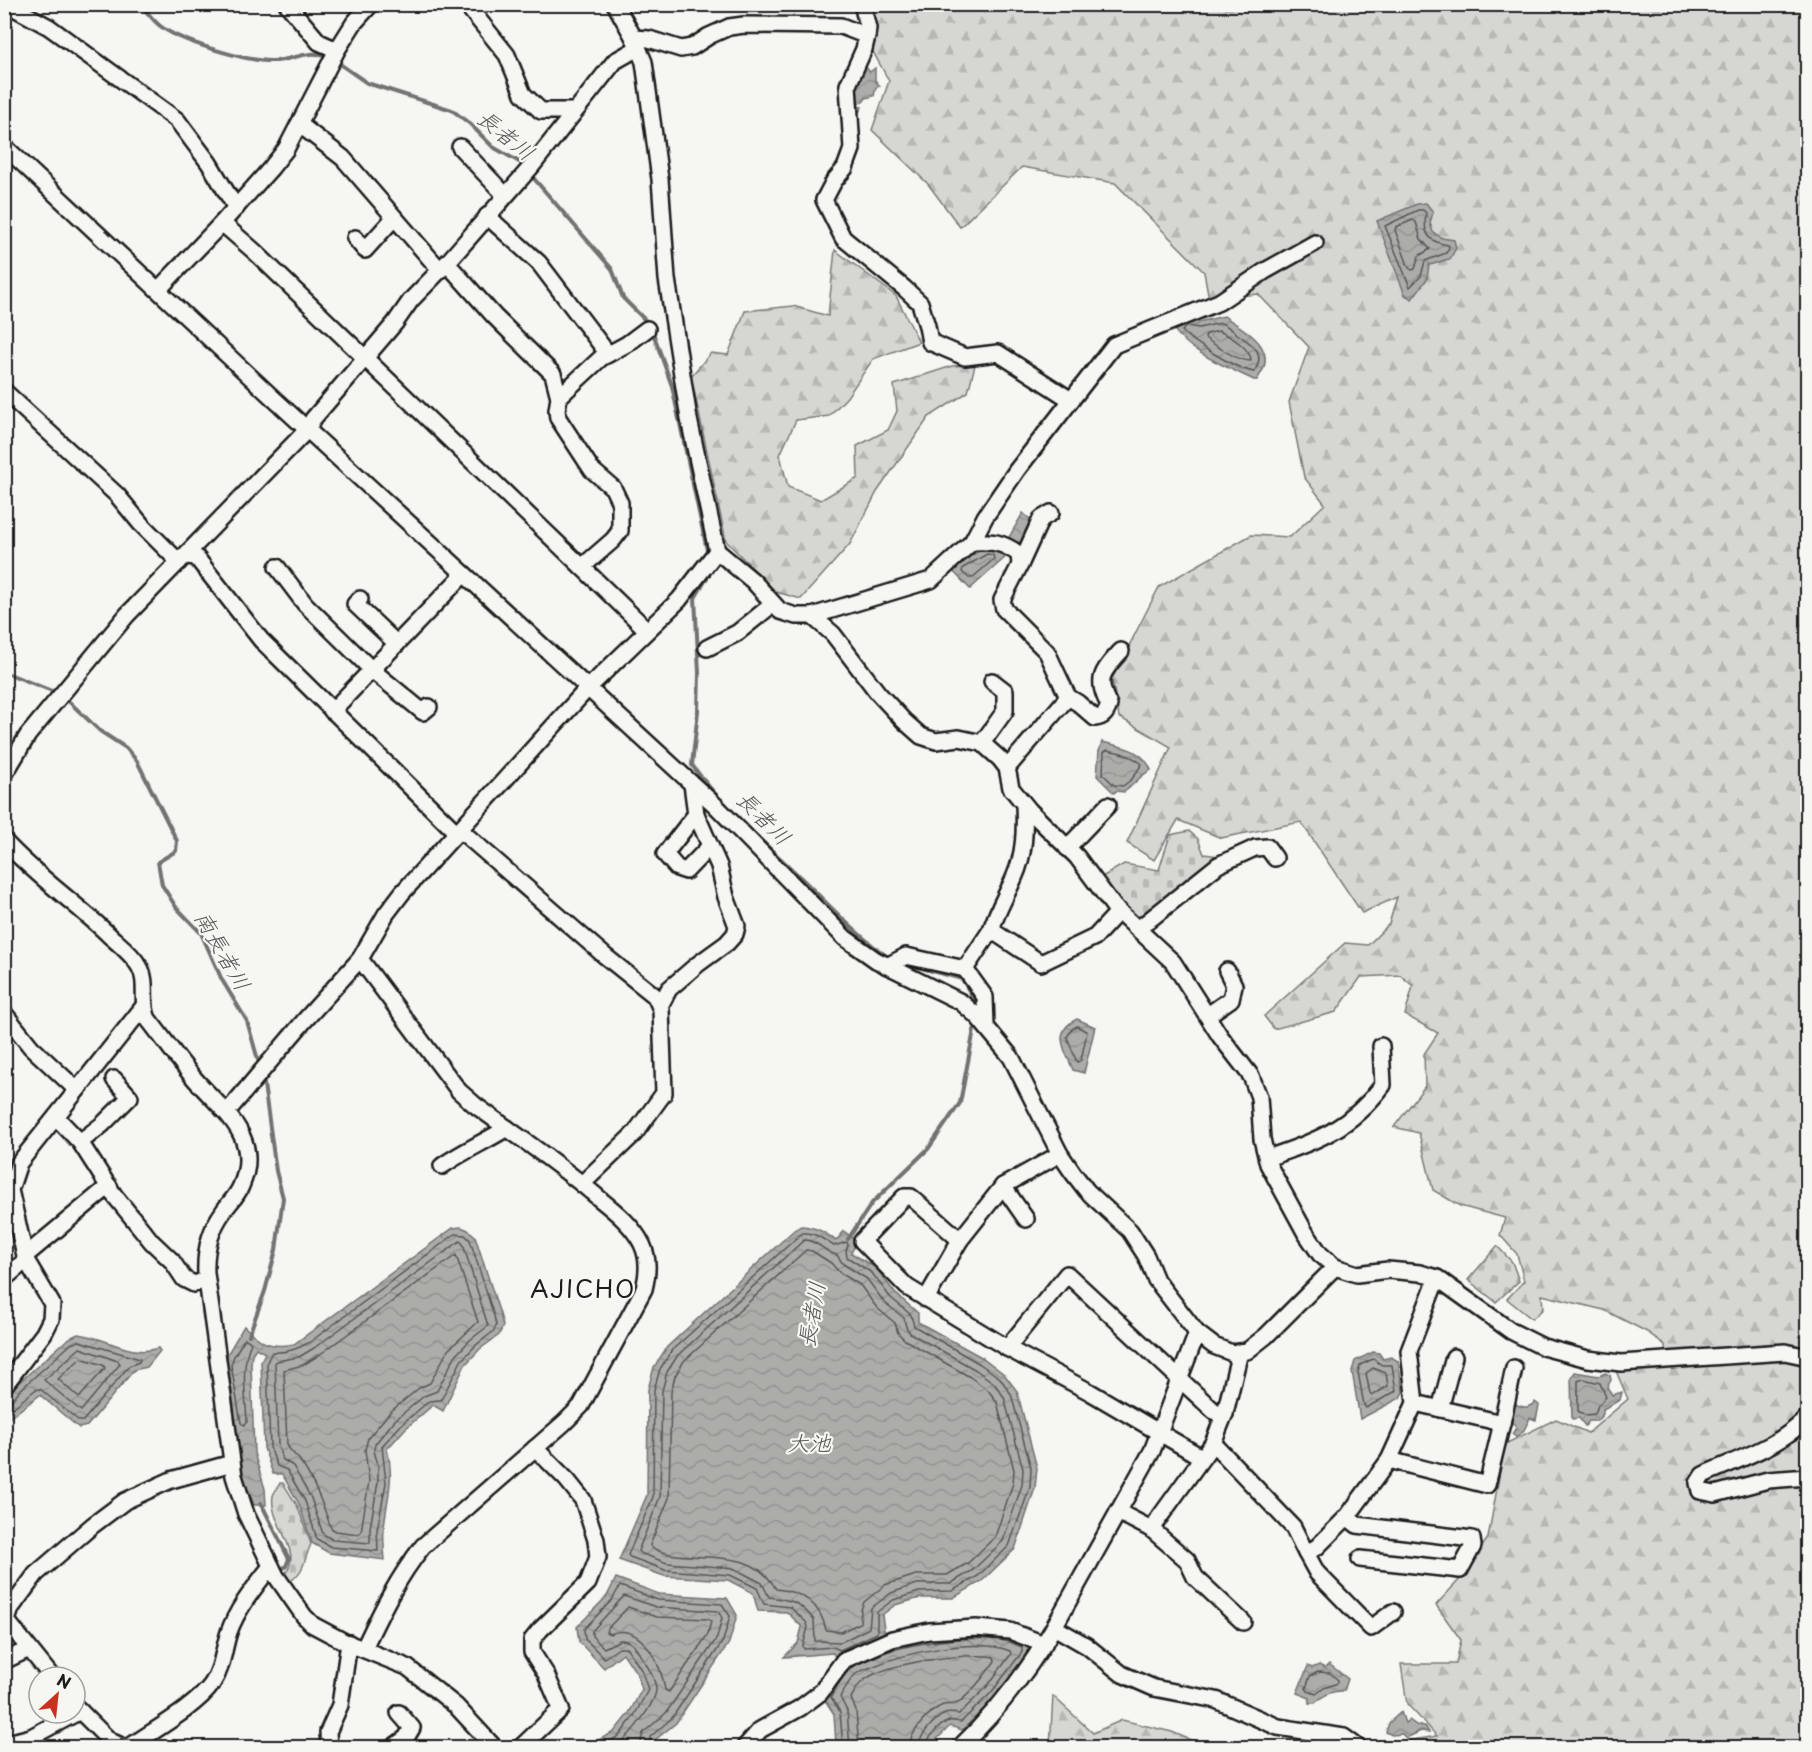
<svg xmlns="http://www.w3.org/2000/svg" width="1812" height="1752" font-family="'Playpen Sans','Klee One',sans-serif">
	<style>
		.forest { fill: url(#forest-firs); stroke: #797977; stroke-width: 1.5 }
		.cemetery { fill: url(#cemetery-stones); stroke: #797977; stroke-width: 1.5 }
		.water { fill: url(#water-waves); stroke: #727271; stroke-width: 1.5 }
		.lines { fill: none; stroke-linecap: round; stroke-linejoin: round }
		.shore { stroke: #565654; stroke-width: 1.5 }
		.stream { stroke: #727271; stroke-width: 4 }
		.minor-casing { stroke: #1c1c1c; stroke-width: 20 }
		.minor { stroke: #f6f6f2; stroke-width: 15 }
		.labels { text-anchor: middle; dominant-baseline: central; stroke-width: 4.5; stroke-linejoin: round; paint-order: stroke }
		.water-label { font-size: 22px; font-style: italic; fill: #565654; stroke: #f6f6f2 }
		.quarter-label { font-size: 24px; letter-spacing: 1.5px; fill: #1c1c1c; stroke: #f6f6f2 }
	</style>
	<defs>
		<pattern id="forest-firs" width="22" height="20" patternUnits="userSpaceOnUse" patternTransform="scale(1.5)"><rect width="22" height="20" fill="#d6d6d2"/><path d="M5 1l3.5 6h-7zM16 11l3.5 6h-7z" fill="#b7b7b4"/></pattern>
		<pattern id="cemetery-stones" width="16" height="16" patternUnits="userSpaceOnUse" patternTransform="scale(1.5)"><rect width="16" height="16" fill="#d6d6d2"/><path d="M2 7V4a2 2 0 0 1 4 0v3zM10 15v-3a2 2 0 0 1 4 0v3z" fill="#b7b7b4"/></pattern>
		<pattern id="water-waves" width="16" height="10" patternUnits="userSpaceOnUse" patternTransform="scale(1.5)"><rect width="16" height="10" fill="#acaca9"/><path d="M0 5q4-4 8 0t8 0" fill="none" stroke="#939391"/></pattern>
	</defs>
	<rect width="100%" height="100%" fill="#f6f6f2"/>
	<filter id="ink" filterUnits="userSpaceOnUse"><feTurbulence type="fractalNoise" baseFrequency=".0167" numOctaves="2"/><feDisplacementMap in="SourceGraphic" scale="12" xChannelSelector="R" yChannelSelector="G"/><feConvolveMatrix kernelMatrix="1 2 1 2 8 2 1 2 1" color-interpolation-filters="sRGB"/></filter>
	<g filter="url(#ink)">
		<g class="forest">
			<polygon points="867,5 1807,5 1807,1747 1370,1747 1437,1736 1407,1704 1401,1664 1456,1664 1461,1640 1436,1605 1460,1579 1488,1538 1505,1444 1556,1419 1588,1433 1628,1399 1616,1371 1666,1367 1665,1345 1647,1332 1604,1310 1542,1295 1543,1309 1532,1319 1507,1299 1524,1281 1517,1254 1500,1235 1505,1218 1460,1206 1433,1190 1419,1133 1394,1127 1425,1086 1424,1054 1438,1033 1405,1015 1413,986 1400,975 1361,977 1336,1012 1274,1029 1264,1016 1345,943 1368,945 1389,924 1397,897 1362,913 1301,822 1221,838 1178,820 1154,860 1127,843 1171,747 1119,717 1112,679 1159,587 1251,535 1290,537 1325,504 1304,477 1289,402 1309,347 1258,294 1209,299 1204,272 1115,183 1022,167 960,227 928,184 872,130 889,81 871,48"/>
			<polygon points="835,250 896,296 919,342 873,359 847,397 829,416 796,420 780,455 788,487 821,500 858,478 857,446 888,430 897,411 894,385 952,366 975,365 968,392 929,417 877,492 850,544 801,599 776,592 726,541 691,376 711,353 728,355 745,311 793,306 828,316"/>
			<polygon points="1053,1696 1093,1733 1122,1720 1172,1732 1207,1747 1050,1747"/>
		</g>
		<g class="cemetery">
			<polygon points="1189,831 1198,839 1204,854 1219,856 1142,921 1120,907 1102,877 1124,864 1159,870 1170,835"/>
			<polygon points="1497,1246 1512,1262 1519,1281 1496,1302 1468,1280"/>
			<path d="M280,1483h3l14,22 14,39c-9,20 -4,25 -24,40l-4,-8c24,-24 -15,-52 -10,-80 1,-4 5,-9 7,-13z"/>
		</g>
		<g class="water">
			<polygon points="865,58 867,62 865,66 870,72 875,68 875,80 880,86 876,87 874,96 866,98 863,102 859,103 857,106 862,107 858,114 855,115 852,97"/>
			<path d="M1426,203l7,9 -3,11 3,9 9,6 12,2 2,8 -6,11c-8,1 -13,5 -21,6l-2,14 -15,20 -7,-4 -28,-74 40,-17z"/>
			<path d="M1224,316c15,11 48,26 40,51 -1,4 -5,9 -7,13h-3c-25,-12 -69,-29 -82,-54l14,-6 12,2z"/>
			<polygon points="1023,513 1031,520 1031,528 1021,548 1008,539"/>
			<polygon points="986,547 1003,550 1008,555 970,589 952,570 959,563"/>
			<path d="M1102,742c20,5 41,7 49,28 -11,5 -17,15 -27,22l-8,-1 -2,2 -17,-17 2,-25z"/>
			<path d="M1077,1019l18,8 -11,46 -11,-3c-8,-20 -22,-38 4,-51z"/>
			<path d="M801,1226c15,1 24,6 35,15l8,-10 13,11 -6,11 25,15 19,25 23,20v9l65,36 21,16 13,17 20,77 -2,20 -20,61 -33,32 -29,17h-33l-25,7 -13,10 3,21 -49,23 -3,-6 -49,4 14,-14 4,-16 -15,-15 -29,-1 -5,-18 -25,-13 -64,-4 -45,-16 28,-65 1,-106 6,-22 13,-20 127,-117z"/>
			<path d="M461,1227l7,3 7,6 25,78 3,12 -4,9 -19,14 -15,16 -22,46 -10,-6 -28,24 -18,20c8,29 0,49 -3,78 -1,11 0,22 1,33l-56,-7 -17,-10 -13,-39 -17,-30h-9l-9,-26 -3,-87 4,-8 -9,-5 -4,6 -1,10 3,89 11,36 1,16h-12l-10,-25 -19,-115 3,-12 16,-27c17,17 26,23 50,18l159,-116z"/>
			<path d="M78,1334c29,3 51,24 80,14l2,3 -13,16 -13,3 -47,56 -8,2 -39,-33 -31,23 -4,-2v-16l10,-14 53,-47z"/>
			<polygon points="1373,1352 1379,1353 1383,1359 1391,1357 1398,1361 1403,1392 1400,1398 1360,1419 1352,1371 1355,1361"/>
			<polygon points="1575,1372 1599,1376 1605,1373 1610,1375 1611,1380 1607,1387 1612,1395 1622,1392 1620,1400 1603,1409 1603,1414 1597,1421 1589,1421 1585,1426 1579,1418 1572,1419 1571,1378"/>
			<path d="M1535,1402l4,3 -3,15 -6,-2 -7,14 -7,5 -4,-3 4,-6 -1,-4 -4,-1 -1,-9 3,-11c9,4 14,7 22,-1z"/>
			<polygon points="616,1578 659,1594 727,1598 737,1615 729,1643 676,1723 655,1740 656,1747 585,1747 614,1732 629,1713 642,1689 637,1674 623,1653 604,1668 579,1642 577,1627 607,1596"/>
			<path d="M1003,1634l27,9c-7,30 -46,66 -68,87l-12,-4 -21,21h-89l-4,-2 -2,-31 -11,-17 24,-34 33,-15 41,-11z"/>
			<path d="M1329,1664l19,15 -4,12c-13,-1 -20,4 -29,12h-6l1,-5 -13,-5 11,-27 4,2 7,-3 6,3z"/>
			<polygon points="1401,1712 1405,1723 1409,1720 1416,1725 1425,1726 1429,1732 1421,1731 1406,1738 1402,1734 1392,1735 1386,1732 1389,1723"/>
		</g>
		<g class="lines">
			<g class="shore">
				<path d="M1418,210h5l3,3c-3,19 1,29 22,32l1,3 -3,5 -21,8 -4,15 -11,11 -25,-61z"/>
				<polygon points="1413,220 1416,222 1421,239 1430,249 1419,256 1415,269 1412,270 1409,268 1395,230 1396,227"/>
				<path d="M1221,323c6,2 11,7 16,11 15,10 30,18 17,38 -16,-2 -60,-29 -72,-41l4,-5 13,2z"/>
				<path d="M1219,331c11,5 32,17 32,30 -14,0 -35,-15 -46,-23l1,-4z"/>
				<polygon points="987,554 993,555 994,559 972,578 969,578 962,572 963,568"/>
				<path d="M1107,750c13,2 25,5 35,14l-10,15 -9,7 -9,-1 -11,-11 1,-22z"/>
				<polygon points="1077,1026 1087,1032 1081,1060 1078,1062 1076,1060 1067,1037 1072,1029"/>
				<path d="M802,1233c14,-1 21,7 32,13l13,-4 1,3 -2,6 1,6 25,16 18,24 21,18 3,11 66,38 20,14 11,16 20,74 -1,19 -21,59 -31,30 -26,15 -33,1 -26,8 -16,12v21l-37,17 -7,-3 -29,2 -1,-3 5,-19 -2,-5 -16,-15 -26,-3 -7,-16 -27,-13 -65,-5 -35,-13 -2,-2 25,-58 1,-107 6,-21 12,-19z"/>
				<path d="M455,1234l10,1 5,5 24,76 2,9 -2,6 -18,14 -15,16 -20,39 -12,1 -28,24 -19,21 4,37 -9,47 1,21 -47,-4 -14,-8 -12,-38 -18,-31 -10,-4 -7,-19 -3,-85 5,-10c15,1 25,-3 38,-10z"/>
				<path d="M804,1240c13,0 21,12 33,15l6,9 24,15 17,23 20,16 2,9 4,6 66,37 18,13 10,14 19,72 -1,16 -19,56 -30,29 -23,14h-33l-26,9 -20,15 -2,20 -28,14 -26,-1 -1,-21c-15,-19 -22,-20 -45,-23l-7,-14 -29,-15 -66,-5 -27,-10 -2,-2 22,-54 2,-106 5,-19 11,-17z"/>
				<polygon points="460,1241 463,1244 488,1326 470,1340 455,1356 437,1391 424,1396 395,1420 375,1444 374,1451 378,1465 378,1482 370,1528 370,1543 333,1540 323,1534 311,1498 293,1466 282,1459 278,1445 275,1363 277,1361 299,1357 314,1348"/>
				<path d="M806,1250l6,1 19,12 8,9 21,13 17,23 18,15 3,10 7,7 65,37 18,13 9,12 17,68 -1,13 -18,54 -27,26 -21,12h-31l-31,10 -21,17 -3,8 -1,13 -19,9 -15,-2c-6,-27 -23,-38 -50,-41 -23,-41 -68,-28 -106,-35 -6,-1 -12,-4 -18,-6l-2,-3 19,-47 2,-106 4,-16 9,-15z"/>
				<path d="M456,1255l22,67 -30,28 -18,33 -11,5 -29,24 -22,26 -3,12 4,31 -8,51 -3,2 -22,-3 -5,-3c-8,-23 -16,-45 -30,-66 -5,-8 -11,-9 -14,-18l-3,-74 19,-5 16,-10z"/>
				<path d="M245,1338l6,5c-11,23 -5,54 -4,79l-3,3 -3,-2 -10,-58 3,-9z"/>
				<polygon points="80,1348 118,1361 120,1364 81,1411 44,1380"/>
				<polygon points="81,1358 103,1365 105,1368 79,1398 58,1379"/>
				<polygon points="1373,1359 1382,1365 1392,1365 1396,1391 1366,1408 1364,1405 1358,1372 1360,1365"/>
				<polygon points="1373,1368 1386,1373 1388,1386 1372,1396 1370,1394 1366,1373"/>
				<polygon points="1583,1379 1600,1383 1606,1397 1598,1405 1595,1414 1585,1415 1578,1411 1578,1381"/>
				<polyline points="4,1403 11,1401 20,1390 71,1344 79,1341 140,1359 139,1362 129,1366 83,1421 79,1421 40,1389 35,1390 9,1411 4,1411"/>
				<path d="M628,1607l29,10 51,2 3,2 -3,13 -39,58 -4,-2c-3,-25 -24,-69 -55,-56l-4,-2 1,-3z"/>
				<polygon points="1318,1672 1330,1673 1338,1680 1338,1683 1324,1688 1316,1694 1308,1691 1306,1688 1310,1676"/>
				<polyline points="598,1748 619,1736 634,1716 648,1690 642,1671 627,1648 619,1648 604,1658 585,1639 584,1629 612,1600 620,1586 658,1600 722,1604 730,1616 723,1641 672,1718 650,1737 650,1748"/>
				<path d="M614,1748c13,-8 42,-44 42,-59 -1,-12 -9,-24 -16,-34 -5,-9 -9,-15 -20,-15l-16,8 -12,-12v-5l32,-35 32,11 62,4 4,7 -5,20 -51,75 -23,20 -2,8 1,7"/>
				<path d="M843,1748l-3,-36 -9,-15c5,-9 13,-24 22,-30 32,-22 108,-32 147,-27 7,1 15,4 22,7v5l-31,41 -30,29c-4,0 -10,-3 -14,0 -8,3 -21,18 -22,26"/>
				<path d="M850,1748l-3,-37 -7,-14c4,-7 10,-18 16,-23 3,-3 9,-4 13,-6 34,-15 106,-31 141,-17l1,3 -25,34 -27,26c-4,0 -9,-2 -14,0 -10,4 -27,23 -27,34"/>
				<path d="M859,1748l-3,-37 -5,-13c3,-5 6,-12 11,-16 20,-19 105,-30 132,-25l1,4c-8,11 -26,36 -38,42 -3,2 -9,1 -14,2 -13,5 -34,28 -34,43"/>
			</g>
			<g class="stream">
				<path d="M140,4c6,7 12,15 19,21 18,16 90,37 114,36 18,0 37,-13 55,-4"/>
				<polyline points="334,60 367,83 452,110 470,124 493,147 521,163 525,169"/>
				<polyline points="530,174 612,269 623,298 649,324"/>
				<polyline points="652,330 672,386 707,550"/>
				<path d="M711,571l-16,27 4,75 -1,38 -6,54c30,42 72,77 109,113 27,26 59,61 90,81"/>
				<polyline points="4,672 57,693"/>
				<polyline points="63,696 100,731 126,748 137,761 177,841 176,851 158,862 162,885 176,907 201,933 222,980 247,1021 260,1067"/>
				<polyline points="907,964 962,979 974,999"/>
				<polyline points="848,1239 872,1203 928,1149 960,1103 974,1030"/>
				<polyline points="249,1335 265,1291 276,1250 283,1198 276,1171 263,1077"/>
				<polyline points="261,1503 289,1559 286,1566 279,1571"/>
				<polyline points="228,1664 234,1642"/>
				<polyline points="145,1748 172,1727"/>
			</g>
			<defs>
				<g id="minor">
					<polyline points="7,4 49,27 177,120 209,163 236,208"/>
					<polyline points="287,4 319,42 337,50"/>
					<polyline points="466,4 507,55 523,94 541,111 574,111"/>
					<polyline points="615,4 634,38 644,62 660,179 667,279 689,419 717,551 753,581 780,611 796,616 812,616 833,634 878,693 904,721 921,736 936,741 959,738 982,743 1000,759 1007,768 1011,788 1030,811 1077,857 1114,907 1173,962 1220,1036 1251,1076 1259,1097 1262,1139 1268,1164 1305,1232 1320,1254 1335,1267 1357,1274 1388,1270 1420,1273 1437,1278 1511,1331 1543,1347 1588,1359 1621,1363 1785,1352 1808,1357"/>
					<polyline points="862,4 868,28 867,36"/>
					<polyline points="634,38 649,39 681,49 692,47 709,36 729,27 744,25 841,26 867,36 864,49 848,85 852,149 845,168 834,181 824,200 843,238 904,288 920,303 927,326 930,342 965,357 998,353 1071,400"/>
					<polyline points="299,124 343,158 440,270"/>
					<polyline points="4,146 273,398 715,805 845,938 876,960 961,1002 977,1016 1011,1057 1060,1154 1073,1173 1087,1191 1130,1231 1146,1256 1156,1280 1197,1333 1214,1346 1232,1353 1247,1351 1266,1336 1335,1267"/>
					<polyline points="460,147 505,195"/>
					<polyline points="487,216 539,263 608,354"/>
					<polyline points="222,223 254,251 582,567"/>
					<polyline points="355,238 365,250 394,218"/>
					<polyline points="446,264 454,271 494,316 553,374 559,397 557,410 558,418 592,470 613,488 620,503 620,531 613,540 582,567 647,630"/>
					<polyline points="158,290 222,223 271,168 286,149 337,50 354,23 371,4"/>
					<polyline points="4,391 117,495 141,524 179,562"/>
					<polyline points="559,397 601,358 627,344 647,329"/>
					<path d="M972,542c21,-1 30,0 47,12l1,11 -18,35 2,9 43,43 21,45 -61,71"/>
					<polyline points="186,556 196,557 261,640 457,833"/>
					<polyline points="1020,565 1041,519 1051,513"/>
					<polyline points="277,567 305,604 372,670 423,712 429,707"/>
					<polyline points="360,599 355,604 397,644"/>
					<polyline points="812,616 931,580 972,542 985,517 1017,470 1114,345 1219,302 1265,271 1315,243"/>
					<polyline points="707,648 737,633 773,604"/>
					<path d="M1068,697l10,6 17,15c9,-1 11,-5 14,-13 -14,-26 -7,-33 12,-54"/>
					<polyline points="332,711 464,574"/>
					<polyline points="982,743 1005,711 1005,691 992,681"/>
					<polyline points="4,775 28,735 127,615 307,430 313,419 395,323 411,300 446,264 531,167 615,61 638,48"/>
					<polyline points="696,814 665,854 677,868 686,871 710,846"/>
					<polyline points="460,830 605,956 655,996 661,1009 664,1093 635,1133 582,1184"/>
					<path d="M4,841c32,35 72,62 106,95 10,9 22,18 29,30 10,16 1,36 9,53 15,19 29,39 45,58 28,33 70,59 48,109 -4,10 -12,17 -18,26 -13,18 -18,39 -17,61l28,203 12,38 30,62 28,40 9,9 32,17 62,25 49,39 39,42"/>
					<polyline points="1067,848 1108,805"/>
					<polyline points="1138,929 1218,865 1255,848 1267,847 1275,858"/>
					<path d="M991,930c6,-19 15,-34 23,-52 11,-24 11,-49 10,-74"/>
					<path d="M360,959l99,132 16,14c42,31 86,60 126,95 15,12 32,26 41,44 7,15 6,29 2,45l-63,117 -17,17 -141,123c-25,31 -42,66 -59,102"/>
					<polyline points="887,966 906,956 965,969 985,997 986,1026"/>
					<polyline points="965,969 991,930 1041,963 1095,937 1119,911"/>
					<polyline points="660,1006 669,989 698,964 727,943 735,934 737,926 726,897 719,866 696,814 692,784"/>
					<polyline points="4,1013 31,1047 77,1090"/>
					<polyline points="1208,1015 1231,999 1234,985 1227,971"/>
					<polyline points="227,1112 305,1020 360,959 386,914 402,893 588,688 679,600 717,551"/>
					<polyline points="56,1117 80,1142 114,1195 152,1242 172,1261 184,1279 194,1284 206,1280"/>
					<polyline points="80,1142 103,1124 130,1097 114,1079"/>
					<polyline points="1060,1154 1003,1186 960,1240 911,1197 904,1197 862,1241 907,1287 1007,1348 1090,1392 1201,1457"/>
					<path d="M1267,1158c49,-16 84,-30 116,-73l-2,-39"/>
					<path d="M442,1166c21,-15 43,-24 65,-38"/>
					<polyline points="1003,1186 1026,1219"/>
					<polyline points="25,1256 109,1186"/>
					<polyline points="4,1279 26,1260"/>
					<polyline points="926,1299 960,1240"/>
					<polyline points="1007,1348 1067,1274 1214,1411 1225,1414"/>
					<polyline points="4,1386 44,1333 51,1319 52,1304 26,1260 10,1190 19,1163 144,1006"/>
					<polyline points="1440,1409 1454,1357"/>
					<path d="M1808,1417c-29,30 -68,41 -105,58l-5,8 2,8 15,3 53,-14 40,-3"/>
					<polyline points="1502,1423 1514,1368"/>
					<polyline points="1213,1443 1293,1527 1306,1553 1317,1547 1347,1517 1389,1460 1415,1403 1409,1351 1437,1278"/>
					<polyline points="1389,1460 1487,1485 1502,1423 1415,1403"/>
					<polyline points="1118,1512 1151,1529 1187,1560 1195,1577 1243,1622"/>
					<polyline points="1347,1517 1357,1525 1472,1539 1473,1546 1460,1570 1360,1559"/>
					<polyline points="1151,1529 1213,1443 1225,1413 1240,1352"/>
					<polyline points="1306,1553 1317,1573 1371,1628 1393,1612"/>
					<polyline points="1054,1627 1087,1646 1122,1674 1154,1688 1216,1700 1278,1727 1344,1737 1359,1748"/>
					<polyline points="4,1661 29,1649"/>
					<polyline points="52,1677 7,1621 11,1608 36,1574 93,1525 125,1501 171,1480 232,1463"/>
					<polyline points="75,1706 110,1741 126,1748"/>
					<polyline points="4,1744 31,1737 80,1711"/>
					<path d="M128,1748c24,-17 68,-41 84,-64 11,-17 11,-34 17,-52 9,-25 26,-45 42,-66"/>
					<polyline points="329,1748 328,1732 340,1705 349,1643"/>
					<polyline points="392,1748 406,1738 412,1728 399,1713"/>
					<polyline points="520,1748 561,1709 546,1674 532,1652 532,1640 540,1630 588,1583 598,1557 596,1540 583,1500 567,1480 535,1448"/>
					<polyline points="744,1748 760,1730 800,1708 820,1693 844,1660 892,1639 929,1631 976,1628 1010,1631 1044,1644"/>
					<path d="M959,1748c38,-36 69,-77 95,-121l98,-176 45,-118"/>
				</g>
			</defs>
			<use href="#minor" class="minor-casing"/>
			<use href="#minor" class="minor"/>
		</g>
	</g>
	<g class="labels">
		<g class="water-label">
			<text transform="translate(507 134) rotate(39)">長者川</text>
			<text transform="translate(765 817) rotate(45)">長者川</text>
			<text transform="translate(224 950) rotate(60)">南長者川</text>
			<text transform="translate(810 1314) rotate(-80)">長者川</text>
			<text x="809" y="1441">大池</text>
		</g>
		<g class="quarter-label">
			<text x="583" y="1288">AJICHO</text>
		</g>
	</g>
	<rect width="1812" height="1752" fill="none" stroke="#f6f6f2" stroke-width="24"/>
	<rect x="12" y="12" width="1788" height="1728" fill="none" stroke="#1c1c1c" stroke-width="2" filter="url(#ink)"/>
	<g transform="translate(57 1695) rotate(27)"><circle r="28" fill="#f6f6f2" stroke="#9f9f9c" stroke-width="1.5"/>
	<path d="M0-4.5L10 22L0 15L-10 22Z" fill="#c8321e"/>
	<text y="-9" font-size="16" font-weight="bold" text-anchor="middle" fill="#1c1c1c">N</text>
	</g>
</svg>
